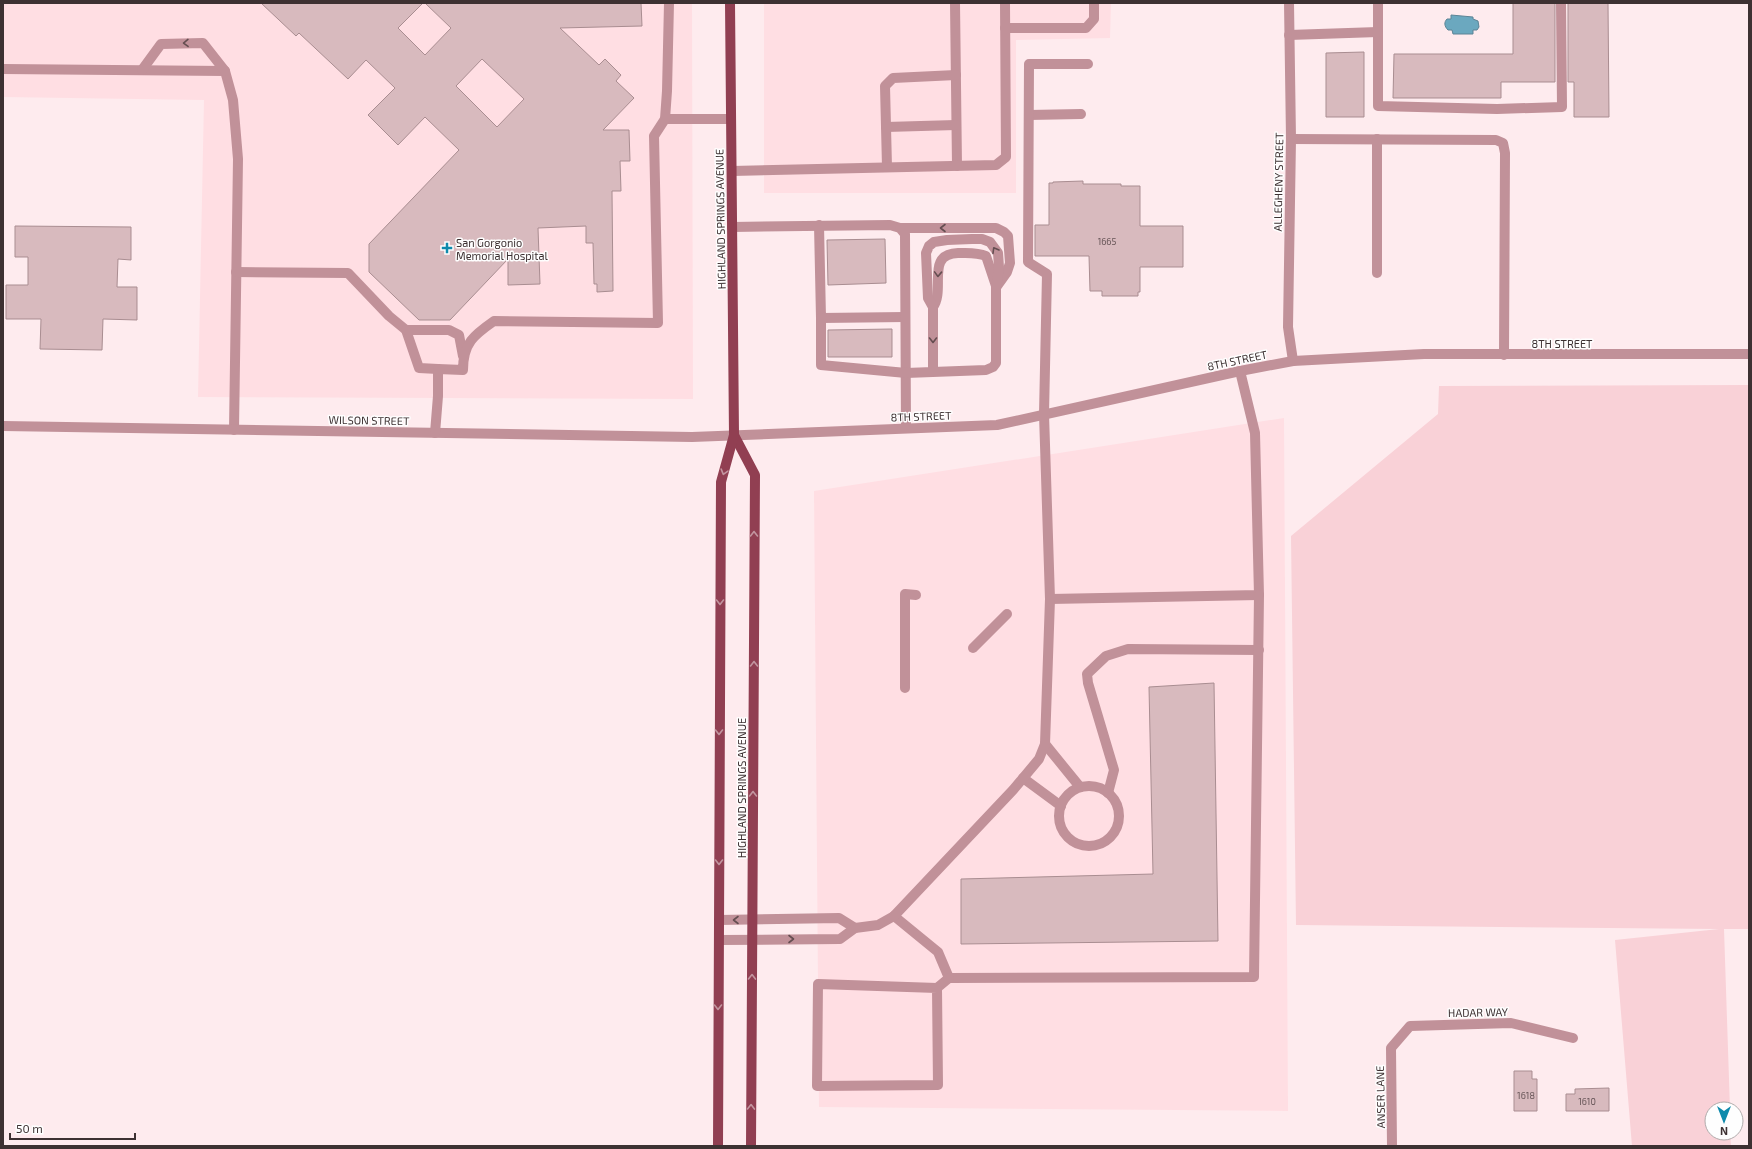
<svg xmlns="http://www.w3.org/2000/svg" width="1752" height="1149" font-family="'Exo 2',sans-serif">
	<style>
		.built { fill: #ffdee3 }
		.green { fill: #f9d1d7 }
		.water { fill: #6ba8bf; stroke: #5d8495 }
		.building { fill: #d8babe; stroke: #a98d91; fill-rule: evenodd }
		.lines { fill: none; stroke-linecap: round; stroke-linejoin: round }
		.minor { stroke: #c19199; stroke-width: 10 }
		.major { stroke: #913f52; stroke-width: 10 }
		.oneway { stroke: #654e51 }
		.oneway2 { stroke: #c2959f }
		.poi-dot { fill: #0e8aac; stroke: #fefefe; stroke-width: 1.5 }
		.labels { text-anchor: middle; dominant-baseline: central; stroke-width: 3; stroke-linejoin: round; paint-order: stroke }
		.number-label { font-size: 9px; fill: #645355 }
		.street-label { font-size: 11px; fill: #3d3132; stroke: #fefefe }
		.poi-label { font-size: 11px; fill: #3d3132; stroke: #fefefe; text-anchor: start }
	</style>
	<rect width="100%" height="100%" fill="#feebee"/>
	<g class="built">
		<polygon points="3,3 692,3 693,399 198,397 204,100 3,97"/>
		<polygon points="764,3 1111,3 1110,38 1016,40 1016,193 764,193"/>
		<polygon points="1284,418 1288,1111 819,1107 814,491"/>
	</g>
	<polygon class="green" points="1749,385 1749,929 1724,929 1730,1109 1712,1109 1712,1133 1730,1133 1731,1146 1632,1146 1615,940 1719,929 1296,925 1291,536 1438,414 1439,386"/>
	<path class="water" d="M1451,15l22,2v2l5,2 1,6 -2,3h-4v4h-20l-1,-4h-4c-4,-4 -4,-8 -1,-11h4z"/>
	<g class="building">
		<path d="M261,3h162l-25,25 27,27 26,-27 -26,-25h216l1,23 -82,2 39,37 6,-6 16,16 -5,6 18,17 -31,32h26l1,31h-10l1,30h-9l1,100 -16,1v-8h-3l-1,-41h-7v-17l-48,2 2,56 -32,1v-26l-58,61h-31l-50,-48v-28l90,-94 -34,-33 -27,28 -30,-30 27,-27 -29,-28 -18,19 -49,-46 -3,3zM482,59l42,40 -27,28 -41,-41z"/>
		<polygon points="1513,3 1555,3 1555,82 1501,82 1501,98 1393,98 1394,54 1513,54"/>
		<polygon points="1568,3 1608,3 1609,117 1574,117 1574,82 1568,82"/>
		<polygon points="1364,52 1364,117 1326,117 1326,53"/>
		<polygon points="1083,181 1083,184 1121,184 1121,186 1140,186 1140,226 1183,226 1183,267 1140,267 1140,292 1138,292 1138,296 1102,296 1102,291 1090,291 1089,256 1035,256 1035,225 1049,225 1049,183 1053,183 1053,182"/>
		<polygon points="15,226 131,227 131,260 118,259 117,287 137,287 137,320 103,319 102,350 40,349 41,319 6,319 6,285 28,285 28,257 15,257"/>
		<polygon points="885,239 886,283 828,285 827,240"/>
		<polygon points="892,329 892,357 828,357 828,330"/>
		<polygon points="1214,683 1218,941 961,944 961,879 1153,874 1149,687"/>
		<polygon points="1514,1071 1532,1071 1532,1079 1537,1079 1537,1111 1514,1111"/>
		<polygon points="1609,1088 1609,1111 1566,1111 1566,1094 1575,1094 1575,1089"/>
	</g>
	<g class="lines">
		<g class="minor">
			<polyline points="955,3 957,166"/>
			<polyline points="1289,3 1291,139 1288,327 1293,361"/>
			<polyline points="1378,3 1378,106 1497,109 1562,107 1561,3"/>
			<polyline points="1005,28 1086,28 1094,19 1094,3"/>
			<polyline points="1289,35 1378,32"/>
			<polyline points="3,69 225,71 233,100 238,159 234,430"/>
			<polyline points="142,70 161,44 203,43 225,71"/>
			<polyline points="1029,115 1081,114"/>
			<polyline points="665,119 731,119"/>
			<polyline points="886,127 956,125"/>
			<polyline points="1291,139 1496,140 1503,143 1505,153 1504,355"/>
			<polyline points="1377,139 1377,273"/>
			<polyline points="887,167 885,86 893,78 956,75"/>
			<polyline points="732,171 996,165 1006,157 1005,3"/>
			<polyline points="819,225 821,318 905,317"/>
			<polyline points="732,227 890,225 900,228 905,234 906,428"/>
			<polyline points="900,228 996,228 1004,232 1008,236 1010,263 1007,272 997,286"/>
			<polyline points="236,272 348,273 389,316 406,330 419,368 438,369"/>
			<path d="M933,307c13,-18 -8,-53 25,-54 10,0 19,-1 28,3l10,30"/>
			<polyline points="821,318 821,365 906,373 986,370 993,367 996,363 996,288 999,267 998,253 990,242 982,239 972,239 947,240 934,242 929,246 926,253 928,298 933,307 933,372"/>
			<polyline points="406,330 449,330 459,335 463,356"/>
			<polyline points="3,426 692,437 997,425 1240,371 1293,361 1424,354 1749,354"/>
			<path d="M435,433l3,-37v-27l25,1c0,-27 11,-35 31,-49l164,2 -4,-187 11,-17 2,-28 2,-88"/>
			<polyline points="1050,599 1259,595 1255,433 1240,371"/>
			<polyline points="973,648 1007,614"/>
			<polyline points="905,688 905,594 916,595"/>
			<polyline points="1045,744 1080,787"/>
			<polyline points="1023,778 1061,806"/>
			<circle cx="1089" cy="816" r="30"/>
			<polyline points="1108,793 1114,770 1088,683 1087,674 1106,656 1128,649 1259,650"/>
			<polyline points="894,916 938,952 949,978 1254,977 1259,595"/>
			<polyline points="719,920 839,918 855,928"/>
			<polyline points="719,940 840,939 855,928 878,925 894,916 1013,790 1039,759 1045,744 1050,599 1044,414 1047,274 1028,262 1029,64 1088,64"/>
			<polyline points="937,988 938,1085 817,1086 818,984 937,988 949,978"/>
			<polyline points="1392,1146 1391,1048 1410,1026 1511,1023 1573,1038"/>
		</g>
		<g class="major">
			<polyline points="734,435 755,475 751,1146"/>
			<polyline points="718,1146 721,482 734,435 730,3"/>
		</g>
	</g>
	<defs><path id="oneway-chevron" d="M-2-3.5L2.5 0L-2 3.5" fill="none" stroke-width="1.6" stroke-linecap="round" stroke-linejoin="round"/></defs>
	<g class="oneway">
		<use href="#oneway-chevron" transform="translate(186 43) rotate(179)"/>
		<use href="#oneway-chevron" transform="translate(943 228) rotate(-180)"/>
		<use href="#oneway-chevron" transform="translate(995 250) rotate(-120)"/>
		<use href="#oneway-chevron" transform="translate(938 274) rotate(92)"/>
		<use href="#oneway-chevron" transform="translate(933 340) rotate(90)"/>
		<use href="#oneway-chevron" transform="translate(736 920) rotate(180)"/>
		<use href="#oneway-chevron" transform="translate(791 939)"/>
	</g>
	<g class="oneway2">
		<use href="#oneway-chevron" transform="translate(724 472) rotate(106)"/>
		<use href="#oneway-chevron" transform="translate(754 534) rotate(-90)"/>
		<use href="#oneway-chevron" transform="translate(720 602) rotate(90)"/>
		<use href="#oneway-chevron" transform="translate(754 664) rotate(-90)"/>
		<use href="#oneway-chevron" transform="translate(719 732) rotate(90)"/>
		<use href="#oneway-chevron" transform="translate(753 794) rotate(-90)"/>
		<use href="#oneway-chevron" transform="translate(719 862) rotate(90)"/>
		<use href="#oneway-chevron" transform="translate(752 977) rotate(-89)"/>
		<use href="#oneway-chevron" transform="translate(718 1007) rotate(90)"/>
		<use href="#oneway-chevron" transform="translate(751 1107) rotate(-89)"/>
	</g>
	<path class="poi-dot" d="M445 242h4v4h4v4h-4v4h-4v-4h-4v-4h4z"/>
	<g class="labels">
		<g class="number-label">
			<text x="1107" y="241">1665</text>
			<text x="1526" y="1095">1618</text>
			<text x="1587" y="1101">1610</text>
		</g>
		<g class="street-label">
			<text transform="translate(1278 182) rotate(-89)">ALLEGHENY STREET</text>
			<text transform="translate(720 219) rotate(-91)">HIGHLAND SPRINGS AVENUE</text>
			<text x="1562" y="343">8TH STREET</text>
			<text transform="translate(1237 360) rotate(-12)">8TH STREET</text>
			<text transform="translate(921 416) rotate(-2)">8TH STREET</text>
			<text transform="translate(369 420) rotate(1)">WILSON STREET</text>
			<text transform="translate(741 788) rotate(-90)">HIGHLAND SPRINGS AVENUE</text>
			<text transform="translate(1478 1012) rotate(-1)">HADAR WAY</text>
			<text transform="translate(1380 1097) rotate(-91)">ANSER LANE</text>
		</g>
		<g class="poi-label">
			<text x="456" y="242">San Gorgonio<tspan x="456" dy="13">Memorial Hospital</tspan></text>
		</g>
	</g>
	<rect width="1752" height="1149" fill="none" stroke="#3d3132" stroke-width="8"/>
	<g transform="translate(1724 1121) rotate(180)"><circle r="19" fill="#fefefe" stroke="#b1acac"/>
	<path d="M0-3L7 15L0 10L-7 15Z" fill="#0e8aac"/>
	<text y="-6" font-size="11" font-weight="bold" text-anchor="middle" fill="#3d3132">N</text>
	</g>
	<path d="M10 1133v6h125v-6" fill="none" stroke="#3d3132" stroke-width="2"/>
	<text x="16" y="1133" font-size="12" fill="#3d3132" stroke="#fefefe" stroke-width="3" paint-order="stroke">50 m</text>
</svg>
